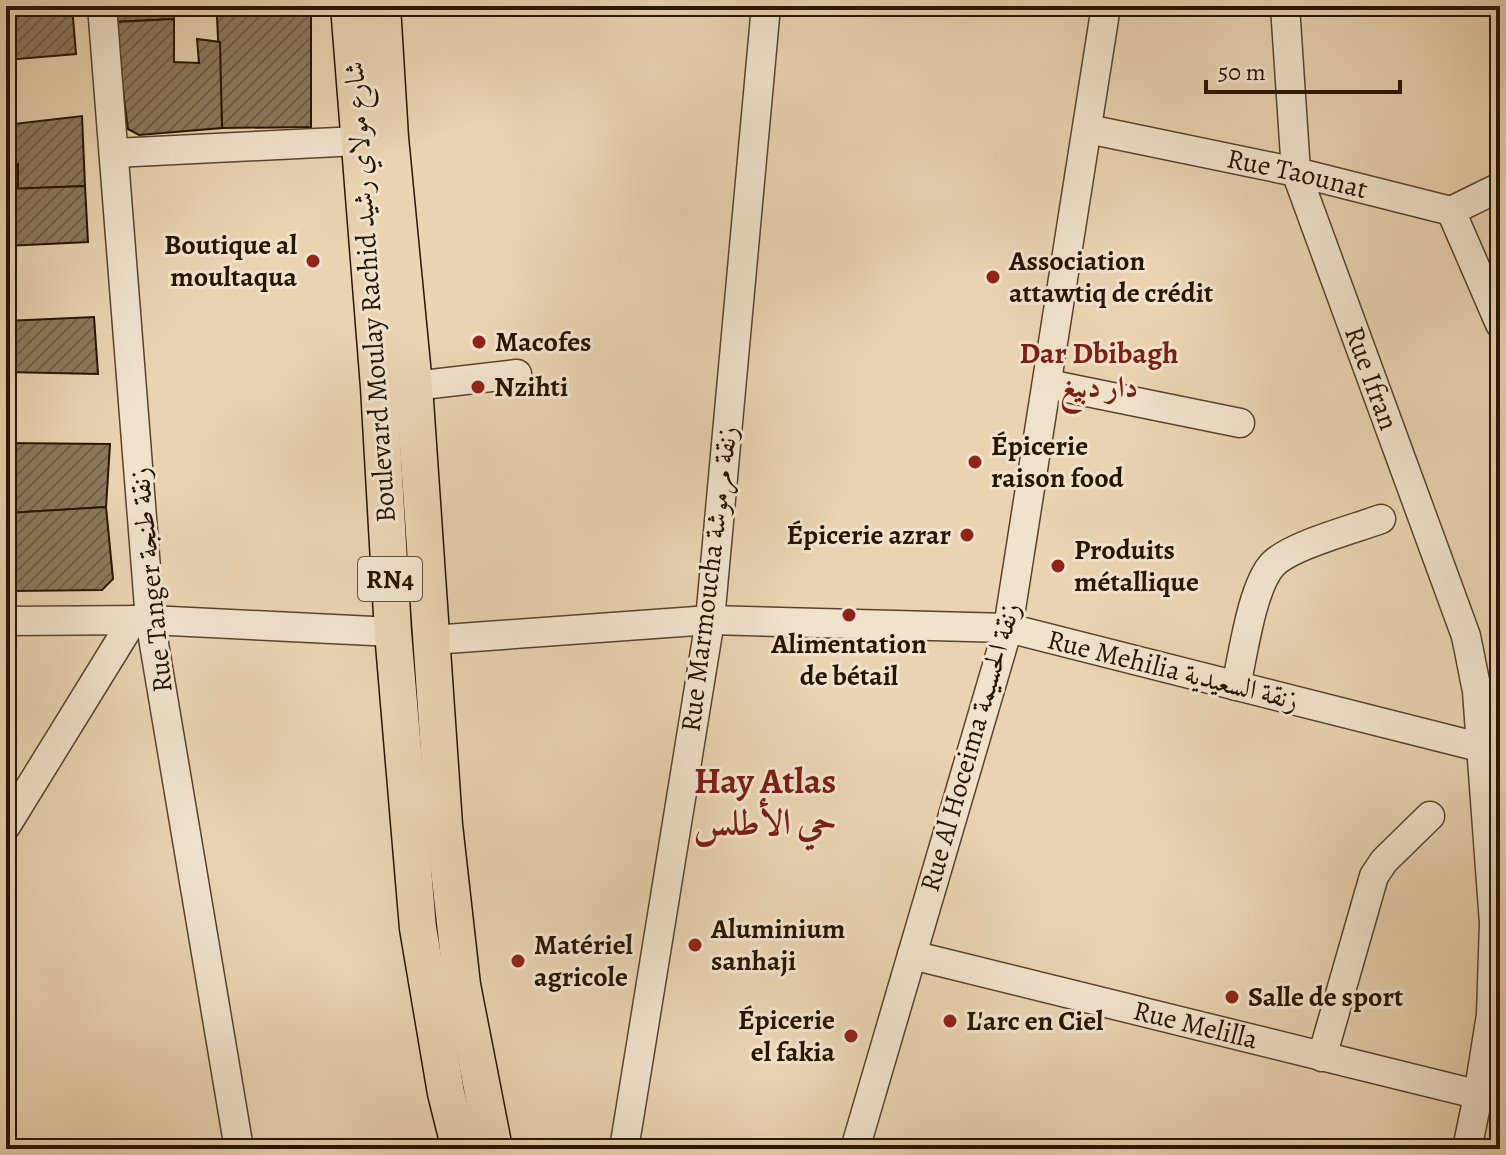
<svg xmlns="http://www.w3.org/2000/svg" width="1506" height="1155" font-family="Alegreya,Amiri,serif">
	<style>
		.building { fill: url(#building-hatch); stroke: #271500; stroke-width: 2 }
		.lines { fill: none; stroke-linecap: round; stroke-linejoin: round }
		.minor-casing { stroke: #58442c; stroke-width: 31 }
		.major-casing { stroke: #271500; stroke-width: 39 }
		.minor { stroke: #f1e2cc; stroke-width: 28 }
		.major { stroke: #e9d3b1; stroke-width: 36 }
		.poi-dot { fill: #8f2418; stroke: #f1e2cc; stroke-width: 3 }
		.labels { text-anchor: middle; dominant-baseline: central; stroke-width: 6; stroke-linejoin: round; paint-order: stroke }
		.shield { fill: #f1e2cc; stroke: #64523d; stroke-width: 2 }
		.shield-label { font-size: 26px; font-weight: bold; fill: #271500 }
		.street-label { font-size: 28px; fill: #271500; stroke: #f1e2cc }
		.poi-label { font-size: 28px; font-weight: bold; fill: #271500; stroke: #f1e2cc; text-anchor: start }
		.neighbourhood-label { font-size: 30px; font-weight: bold; fill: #7a1f14; stroke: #f1e2cc }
		.district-label { font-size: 36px; font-weight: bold; fill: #7a1f14; stroke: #f1e2cc }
	</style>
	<defs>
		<pattern id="building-hatch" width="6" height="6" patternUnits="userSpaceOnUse" patternTransform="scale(2)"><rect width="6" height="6" fill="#8c785c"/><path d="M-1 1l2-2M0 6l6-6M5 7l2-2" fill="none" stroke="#72614a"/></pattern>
	</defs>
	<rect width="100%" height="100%" fill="#e9d3b1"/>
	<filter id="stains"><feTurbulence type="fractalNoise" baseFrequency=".0025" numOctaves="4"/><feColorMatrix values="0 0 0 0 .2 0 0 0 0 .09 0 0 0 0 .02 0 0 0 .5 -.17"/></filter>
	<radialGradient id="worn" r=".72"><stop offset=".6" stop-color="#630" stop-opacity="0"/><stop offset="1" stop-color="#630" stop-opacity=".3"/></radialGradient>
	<g class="building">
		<polygon points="30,6 72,6 76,54 6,60 6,8"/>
		<polygon points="113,6 173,6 174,19 114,22"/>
		<polygon points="251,6 311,6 311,7 251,8"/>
		<polygon points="311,7 311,127 222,128 217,16 251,8"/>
		<polygon points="174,19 174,62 199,63 197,39 220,42 222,128 139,135 128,129 114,22"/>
		<polygon points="82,116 85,186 18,189 18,164 6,165 6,125"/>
		<polygon points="85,186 88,242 6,246 6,189"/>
		<polygon points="94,317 98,374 6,372 6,321"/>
		<polygon points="6,443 110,444 106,507 8,513"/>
		<polygon points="106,507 113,579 102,590 14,591 8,513"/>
	</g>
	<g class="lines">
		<defs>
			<g id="minor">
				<polyline points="102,6 150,620 239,1149"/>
				<path id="s1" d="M1285,6l11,166 170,464 11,55 17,232 -3,92 -13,81 -11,53"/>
				<path id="s2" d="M1088,129l208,43 155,39 49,-24"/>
				<polyline points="114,153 358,141"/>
				<polyline points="1451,211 1500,324"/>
				<polyline points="1048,384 1240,423"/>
				<polyline points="414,386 517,374"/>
				<polyline points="6,621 150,620 393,632"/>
				<polyline points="432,640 710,620 1008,628 1479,747 1500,742"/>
				<path d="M1236,686c7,-31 16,-100 37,-122 19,-19 81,-35 108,-45"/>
				<polyline points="6,826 133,620"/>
				<path id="s3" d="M912,955l588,145"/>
				<polyline points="1322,1057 1374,876 1384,861 1430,816"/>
				<polyline points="624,1149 710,620 766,6"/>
				<polyline points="855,1149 1008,628 1106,6"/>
			</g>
			<g id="major">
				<polyline points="349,6 379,387 393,632 418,928 446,1093 460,1149"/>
				<polyline points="382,6 390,138 414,386 444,825 462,985 494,1149"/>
			</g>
		</defs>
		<use href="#minor" class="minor-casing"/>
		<use href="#major" class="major-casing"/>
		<use href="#minor" class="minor"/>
		<use href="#major" class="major"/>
	</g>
	<g class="poi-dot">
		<circle cx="313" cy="261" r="8"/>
		<circle cx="993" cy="277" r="8"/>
		<circle cx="479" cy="342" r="8"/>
		<circle cx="478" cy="387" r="8"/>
		<circle cx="975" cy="462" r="8"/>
		<circle cx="967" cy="535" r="8"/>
		<circle cx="1058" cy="566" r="8"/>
		<circle cx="849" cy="615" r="8"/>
		<circle cx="695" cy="945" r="8"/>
		<circle cx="518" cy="961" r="8"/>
		<circle cx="1232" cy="997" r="8"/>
		<circle cx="950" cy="1021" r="8"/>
		<circle cx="851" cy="1036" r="8"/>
	</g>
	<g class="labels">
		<rect class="shield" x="358" y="557" width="64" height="44" rx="6"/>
		<g class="shield-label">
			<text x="390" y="579">RN4</text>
		</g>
		<g class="street-label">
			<text stroke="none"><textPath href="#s2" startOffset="214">Rue Taounat</textPath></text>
			<text transform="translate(370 292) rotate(-94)">Boulevard Moulay Rachid شارع مولاي رشيد</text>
			<text stroke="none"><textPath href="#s1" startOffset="386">Rue Ifran</textPath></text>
			<text transform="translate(709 579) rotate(-83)">Rue Marmoucha زنقة مرموشة</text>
			<text transform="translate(151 580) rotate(-96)">Rue Tanger زنقة طنجة</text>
			<text transform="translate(1173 670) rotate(14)">Rue Mehilia زنقة السعيدية</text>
			<text transform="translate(970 747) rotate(-74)">Rue Al Hoceima زنقة الحسيمة</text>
			<text stroke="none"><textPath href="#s3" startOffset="292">Rue Melilla</textPath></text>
		</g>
		<g class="poi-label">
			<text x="297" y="245" text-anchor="end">Boutique al<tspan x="297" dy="32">moultaqua</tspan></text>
			<text x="1009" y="261">Association<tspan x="1009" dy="32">attawtiq de crédit</tspan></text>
			<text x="495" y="342">Macofes</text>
			<text x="494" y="387">Nzihti</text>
			<text x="991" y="446">Épicerie<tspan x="991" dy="32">raison food</tspan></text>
			<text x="951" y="535" text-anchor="end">Épicerie azrar</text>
			<text x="1074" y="550">Produits<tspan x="1074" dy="32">métallique</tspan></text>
			<text x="849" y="644" text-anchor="middle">Alimentation<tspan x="849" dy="32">de bétail</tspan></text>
			<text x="711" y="929">Aluminium<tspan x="711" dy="32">sanhaji</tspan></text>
			<text x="534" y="945">Matériel<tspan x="534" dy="32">agricole</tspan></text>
			<text x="1248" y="997">Salle de sport</text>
			<text x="835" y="1020" text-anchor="end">Épicerie<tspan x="835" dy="32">el fakia</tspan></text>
			<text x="966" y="1021">L'arc en Ciel</text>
		</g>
		<g class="neighbourhood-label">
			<text x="1099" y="353">Dar Dbibagh<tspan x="1099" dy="34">دار دبيغ</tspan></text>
		</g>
		<g class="district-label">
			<text x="765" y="780">Hay Atlas<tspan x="765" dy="41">حي الأطلس</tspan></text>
		</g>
	</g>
	<rect width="1506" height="1155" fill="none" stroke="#e9d3b1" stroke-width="32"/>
	<rect x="8" y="8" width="1490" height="1139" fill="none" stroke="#271500" stroke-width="4"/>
	<rect x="16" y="16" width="1474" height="1123" fill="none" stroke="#271500" stroke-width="2"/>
	<path d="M1206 80v12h194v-12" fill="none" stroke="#271500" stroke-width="4"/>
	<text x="1218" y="80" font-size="24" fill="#271500" stroke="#f1e2cc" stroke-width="6" paint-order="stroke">50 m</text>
	<rect width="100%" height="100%" filter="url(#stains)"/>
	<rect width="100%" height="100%" fill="url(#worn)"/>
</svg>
